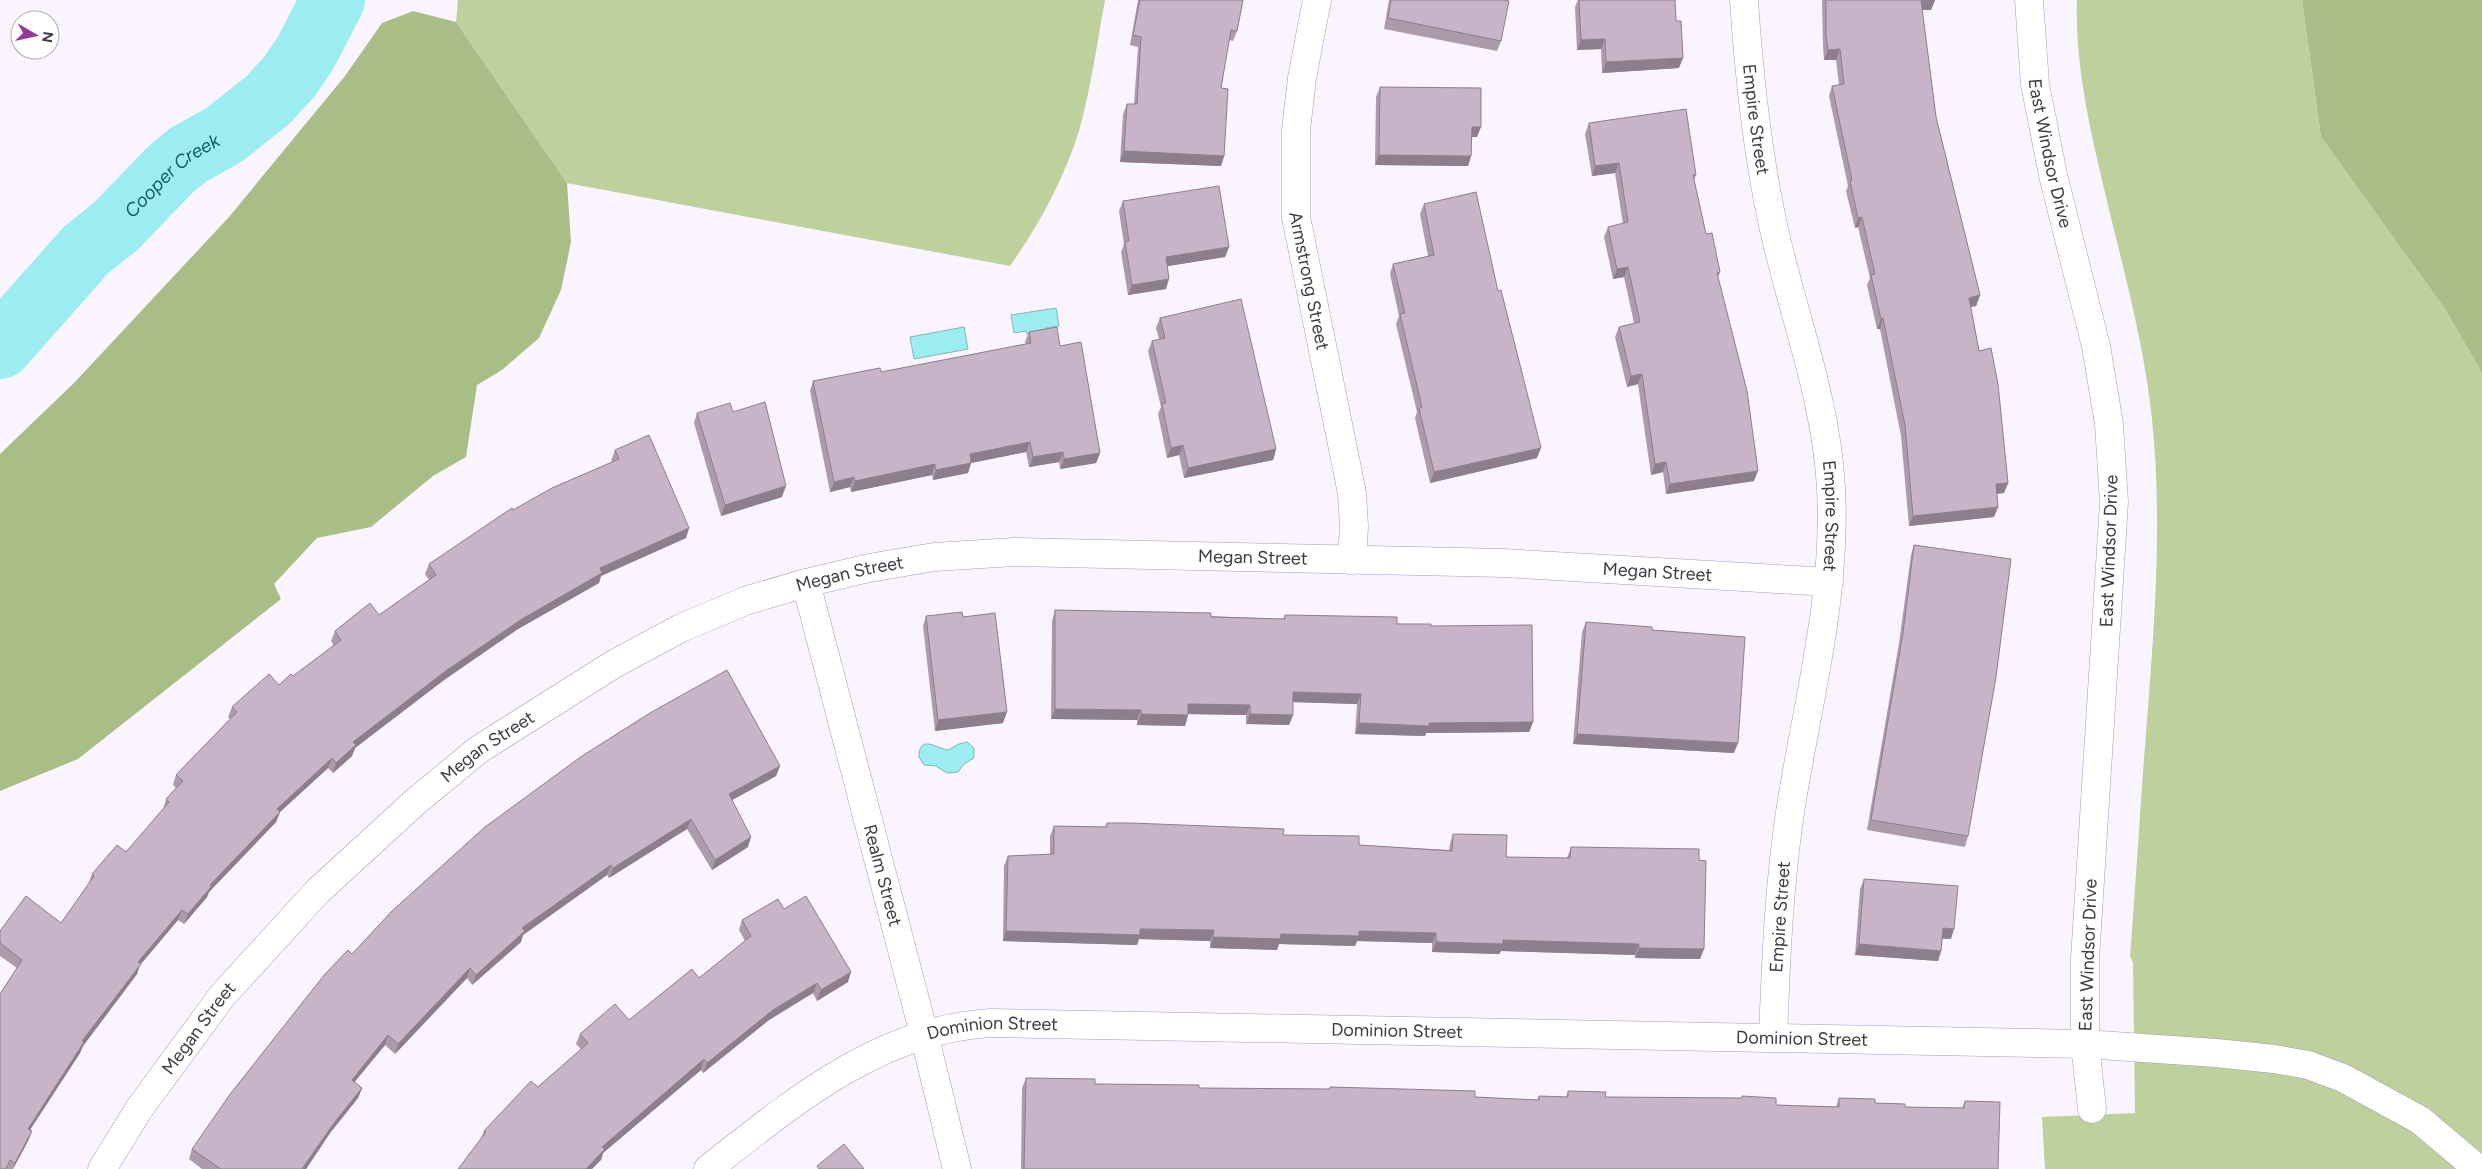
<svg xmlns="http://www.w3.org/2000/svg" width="2482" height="1169" font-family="Figtree,sans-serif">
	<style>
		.green { fill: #bed19c }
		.forest { fill: #a9be86 }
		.water { fill: #9cedf1; stroke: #80b7bd }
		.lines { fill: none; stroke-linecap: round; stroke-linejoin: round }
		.river { stroke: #9cedf1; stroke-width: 64 }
		.minor-casing { stroke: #a89bb2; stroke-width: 29 }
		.minor { stroke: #fff; stroke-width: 28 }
		.wall { fill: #ac9bac }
		.shaded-wall { fill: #8c7e8c }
		.building { fill: #c8b4c8; stroke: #8c7e8c }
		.labels { text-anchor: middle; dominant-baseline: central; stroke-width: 5; stroke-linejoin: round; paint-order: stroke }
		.street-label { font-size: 18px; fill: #3f3a44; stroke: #fff }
		.water-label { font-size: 19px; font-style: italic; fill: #195d60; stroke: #fff }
	</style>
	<rect width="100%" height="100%" fill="#faf4fe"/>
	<g class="green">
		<path d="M458,0h647c-8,43 -14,88 -26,131 -15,48 -40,94 -69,135l-443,-83 -111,-161z"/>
		<path d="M2077,0h225l19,137 124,172 37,64v796h-437l-3,-52 93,-4 -2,-150 -3,-7c6,-74 10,-148 16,-222 8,-105 17,-210 6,-315 -9,-86 -35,-172 -54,-256 -12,-53 -23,-108 -21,-163z"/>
	</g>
	<g class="forest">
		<polygon points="2302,0 2482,0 2482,373 2445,309 2321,137"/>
		<polygon points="413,11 456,22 567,183 571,242 561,290 539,338 502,370 477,385 466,457 433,476 371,527 317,538 274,584 281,599 78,759 0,791 0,454 74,383 229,217 345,76 382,23"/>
	</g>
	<g class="water">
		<polygon points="1056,308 1059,326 1046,328 1046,331 1027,334 1026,331 1014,333 1011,315"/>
		<polygon points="964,327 968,349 914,359 910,337"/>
		<path d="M967,742l7,6v10l-10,6 -6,8 -11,1 -11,-7 -12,-1 -5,-8c0,-23 17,-9 29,-7l11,-6z"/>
	</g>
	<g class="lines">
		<path class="river" id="s1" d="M0,347l86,-97 30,-24 54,-56 18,-15 36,-20 44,-35 22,-24 16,-24 27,-52"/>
		<defs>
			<g id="minor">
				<path id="s2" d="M1317,0l-15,78 -6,52v87l56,276 2,33 -2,34"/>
				<path id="s3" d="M1744,0c5,76 13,151 29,225 19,87 53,172 58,262 6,108 -23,213 -40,319 -12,76 -15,153 -18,231"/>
				<path id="s4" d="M2029,0l6,84 18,91 43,171 13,78 5,78 -29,457v85l7,65"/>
				<path id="s5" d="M806,583l118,451 33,135"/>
				<path id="s6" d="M102,1169l37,-60 83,-113 95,-104 97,-89 64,-53 136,-86 67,-36 64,-27 61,-18 63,-15 65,-11 80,-5 490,11 325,19"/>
				<path id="s7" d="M708,1169c84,-66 172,-140 283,-146l1094,21 131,9 58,6 34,6 35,13 77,42 58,49"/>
			</g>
		</defs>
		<use href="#minor" class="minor-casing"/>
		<use href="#minor" class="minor"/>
	</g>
	<g class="wall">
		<polygon points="1138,0 1243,0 1237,31 1233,41 1229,40 1221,88 1224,156 1221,166 1120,162 1123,114 1127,104 1134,104 1138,47 1130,45"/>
		<polygon points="1389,0 1504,0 1501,41 1497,51 1384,29"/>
		<polygon points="1578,0 1675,0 1679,68 1602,73 1601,49 1577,50 1575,7"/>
		<polygon points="1822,0 1935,0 1931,10 1922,10 1936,117 1980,295 1976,306 1970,307 2008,483 2004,493 1997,494 1998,507 1994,517 1909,526 1901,436 1880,329 1877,329 1867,285 1870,278 1858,227 1855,228 1846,191 1848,186 1829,96 1832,86 1839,85 1836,60 1824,60 1823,46"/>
		<polygon points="1380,87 1477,137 1472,137 1471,156 1468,166 1375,165 1376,97"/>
		<polygon points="1589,123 1696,175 1694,180 1706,234 1720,272 1718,278 1754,481 1666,494 1663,472 1651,475 1638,384 1627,387 1615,337 1619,327 1634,323 1624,277 1613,279 1604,237 1608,227 1623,224 1615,173 1592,176 1585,134"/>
		<polygon points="1123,201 1229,247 1225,257 1167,266 1166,289 1128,295 1121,252 1124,244 1119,211"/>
		<polygon points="1424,204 1498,291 1537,458 1430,483 1415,418 1417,412 1396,324 1399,316 1390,274 1393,264 1428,256 1420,214"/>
		<polygon points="1160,318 1276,449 1273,460 1184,478 1179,455 1167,458 1158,414 1161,407 1148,351 1152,341 1159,339 1156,328"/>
		<polygon points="1029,332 1060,346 1100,453 1096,463 1060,469 1059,462 1029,467 1026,452 971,463 968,473 933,480 932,475 851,492 850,487 830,492 810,391 813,381 881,372 1026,344 1025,342"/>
		<polygon points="733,412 782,497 721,516 694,423 697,413"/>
		<polygon points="615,450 689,528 686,538 601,576 599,583 518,629 444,680 355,748 352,756 333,773 328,768 280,812 276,822 209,892 207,897 184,924 178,920 140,965 137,974 83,1046 80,1053 30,1130 32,1131 28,1141 13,1169 0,1169 17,968 0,956 0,931 61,923 88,885 92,874 126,852 163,810 166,799 176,788 173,785 176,775 230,719 228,717 232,707 279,685 293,676 334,646 331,641 335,631 379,615 429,580 425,574 429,564 513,510 612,462 611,461"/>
		<polygon points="1914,545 1968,836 1965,847 1867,830 1899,643 1911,555"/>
		<polygon points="1055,610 1283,619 1285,615 1431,626 1533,722 1529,732 1426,733 1425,736 1355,734 1357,704 1293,702 1293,715 1289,725 1246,724 1246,715 1188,714 1185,726 1137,725 1137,720 1051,719 1052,621"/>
		<polygon points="926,616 963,617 1003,723 935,731 923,626"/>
		<polygon points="1586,622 1652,630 1734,753 1573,744 1582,632"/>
		<polygon points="780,766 776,776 732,800 748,847 712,870 687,829 609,878 607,875 523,935 521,942 472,985 467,978 395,1054 385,1045 354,1082 362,1088 358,1098 330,1133 306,1169 202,1169 189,1159 192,1149 352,954"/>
		<polygon points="1107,823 1283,835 1359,845 1449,850 1450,844 1453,834 1506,857 1567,858 1571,847 1700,959 1635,958 1635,955 1501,951 1499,954 1432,952 1432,943 1357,941 1355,946 1279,944 1277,950 1210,948 1210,941 1139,939 1137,945 1003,941 1004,866 1008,856 1050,854 1050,836 1054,826 1105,827"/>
		<polygon points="1864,879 1951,939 1942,939 1941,951 1938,961 1855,955 1860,889"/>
		<polygon points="784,909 848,982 817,1001 813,993 769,1020 703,1073 701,1070 603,1153 601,1160 481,1138 484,1131 538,1087 581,1049 576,1044 580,1034 629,1020 699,978 745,941 739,930 742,920"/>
		<polygon points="1026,1078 1095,1084 1199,1088 1329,1089 1330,1087 1475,1097 1537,1100 1539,1096 1566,1097 1568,1091 1605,1097 1742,1098 1742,1096 1776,1105 1836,1107 1839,1098 1905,1107 1962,1108 1965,1101 1998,1169 1021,1169 1022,1088"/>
	</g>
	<g class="shaded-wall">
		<polygon points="1921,0 1935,0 1931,10 1917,10"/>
		<polygon points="1605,39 1601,49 1577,50 1581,40"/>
		<polygon points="1840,49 1836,60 1824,60 1828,50"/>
		<polygon points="1683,58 1679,68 1602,73 1606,62"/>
		<polygon points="1472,127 1481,127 1477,137 1469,137"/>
		<polygon points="1124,151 1224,156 1221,166 1120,162"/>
		<polygon points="1379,155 1471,156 1468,166 1375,165"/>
		<polygon points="1619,163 1615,173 1592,176 1595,166"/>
		<polygon points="1862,217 1858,227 1855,228 1858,218"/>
		<polygon points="1229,247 1225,257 1162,267 1166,257"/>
		<polygon points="1628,267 1624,277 1613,279 1617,269"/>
		<polygon points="1169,279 1166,289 1128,295 1132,285"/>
		<polygon points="1980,295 1976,306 1965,308 1969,298"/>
		<polygon points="1883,318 1880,329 1877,329 1881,319"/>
		<polygon points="1642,374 1638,384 1627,387 1631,376"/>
		<polygon points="1030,442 1026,452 966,464 970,454"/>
		<polygon points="1183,445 1179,455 1167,458 1171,448"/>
		<polygon points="1541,448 1537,458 1430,483 1434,472"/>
		<polygon points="1276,449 1273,460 1184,478 1188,468"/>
		<polygon points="1063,452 1059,462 1029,467 1033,457"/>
		<polygon points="1100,453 1096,463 1060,469 1064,459"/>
		<polygon points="1666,462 1663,472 1651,475 1655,464"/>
		<polygon points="971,463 968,473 933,480 936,470"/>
		<polygon points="935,464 932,475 851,492 855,481"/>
		<polygon points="1758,471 1754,481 1666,494 1670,484"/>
		<polygon points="854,477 850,487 830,492 834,482"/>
		<polygon points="2008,483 2004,493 1992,494 1996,484"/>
		<polygon points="786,486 782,497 721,516 725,505"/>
		<polygon points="1998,507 1994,517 1909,526 1913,516"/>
		<polygon points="689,528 686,538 601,576 599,583 518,629 444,680 355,748 352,756 333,773 336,763 353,742 447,670 522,619 600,568"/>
		<polygon points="1293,692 1361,694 1357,704 1290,702"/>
		<polygon points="1188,704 1250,705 1246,715 1185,714"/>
		<polygon points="1055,709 1141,710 1137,720 1051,719"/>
		<polygon points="1007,712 1003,723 935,731 938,720"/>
		<polygon points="1141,714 1188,715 1185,726 1137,725"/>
		<polygon points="1250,714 1293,715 1289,725 1246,724"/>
		<polygon points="1533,722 1529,732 1426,733 1425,736 1355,734 1359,723"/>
		<polygon points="1577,734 1738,743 1734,753 1573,744"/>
		<polygon points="332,758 328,768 280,812 276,822 209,892 207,897 184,924 188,914 210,885 277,809"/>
		<polygon points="780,766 776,776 725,804 729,794"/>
		<polygon points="691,819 687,829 609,878 613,868"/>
		<polygon points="751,837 748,847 712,870 715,860"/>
		<polygon points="611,865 607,875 523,935 521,942 472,985 476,975 522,928"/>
		<polygon points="182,910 178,920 140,965 137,974 83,1046 80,1053 24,1139 28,1129 82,1041 138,962"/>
		<polygon points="1943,928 1954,929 1951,939 1939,938"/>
		<polygon points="1140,929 1214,930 1210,941 1139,939 1137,945 1003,941 1006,931"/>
		<polygon points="1359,931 1436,933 1432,943 1357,941 1355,946 1279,944 1277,950 1210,948 1213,937"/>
		<polygon points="1503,940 1639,944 1635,955 1501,951 1499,954 1432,952 1436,942"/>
		<polygon points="1859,944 1941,951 1938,961 1855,955"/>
		<polygon points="1639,948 1704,949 1700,959 1635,958"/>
		<polygon points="470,968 467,978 395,1054 398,1044"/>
		<polygon points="851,972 848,982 817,1001 821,990"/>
		<polygon points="817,983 813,993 769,1020 703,1073 707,1063 773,1010"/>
		<polygon points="388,1035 385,1045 348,1090 352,1080"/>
		<polygon points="704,1059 701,1070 603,1153 601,1160 592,1169 586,1169 602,1147"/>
		<polygon points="362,1088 358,1098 330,1133 306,1169 302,1169 334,1123"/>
		<polygon points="32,1131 28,1141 13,1169 15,1163"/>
	</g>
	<g class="building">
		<polygon points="1140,0 1243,0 1237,31 1231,30 1221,88 1228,89 1224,156 1124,151 1127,104 1137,104 1141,37 1133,35"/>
		<polygon points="1391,0 1504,0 1509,1 1501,41 1388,18"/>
		<polygon points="1579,0 1675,0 1676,21 1681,21 1683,58 1606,62 1605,39 1581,40"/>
		<polygon points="1826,0 1931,0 1921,0 1936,117 1980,295 1969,298 1979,351 1991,348 1998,384 2008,483 1996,484 1998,507 1913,516 1905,425 1883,318 1881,319 1871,275 1875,274 1862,217 1858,218 1850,181 1852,180 1832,86 1844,84 1840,49 1828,50 1826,35"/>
		<polygon points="1380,87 1481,88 1481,127 1472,127 1471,156 1379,155"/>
		<polygon points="1686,109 1696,175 1693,175 1706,234 1712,233 1720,272 1717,273 1747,391 1758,471 1670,484 1666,462 1655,464 1642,374 1631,376 1619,327 1640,322 1628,267 1617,269 1608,227 1628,222 1619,163 1595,166 1589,123"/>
		<polygon points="1219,186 1229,247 1166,257 1169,279 1132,285 1125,242 1129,241 1123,201"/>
		<polygon points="1476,192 1498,291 1501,290 1541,448 1434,472 1419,408 1422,407 1400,314 1405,313 1393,264 1434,255 1424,204"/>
		<polygon points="1241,299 1276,449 1188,468 1183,445 1171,448 1162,404 1166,403 1152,341 1165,338 1160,318"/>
		<polygon points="1057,327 1060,346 1081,342 1100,453 1064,459 1063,452 1033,457 1030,442 970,454 971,463 936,470 935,464 855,481 854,477 834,482 813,381 880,368 881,372 1031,343 1029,332"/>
		<polygon points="765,402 786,486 725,505 697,413 730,403 733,412"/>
		<polygon points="649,435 689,528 600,568 602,573 522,619 447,670 353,742 356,745 336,763 332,758 277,809 280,812 210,885 211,887 188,914 182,910 138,962 141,964 82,1041 84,1042 28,1129 32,1131 15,1163 10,1160 6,1169 0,1169 0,994 22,960 0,943 0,931 26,896 61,923 94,876 92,874 117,845 126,852 169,802 166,799 183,781 176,775 237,712 232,707 269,674 279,685 291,674 293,676 341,640 335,631 370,603 379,615 436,575 429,564 512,508 513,510 552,488 619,459 615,450"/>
		<polygon points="1914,545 2011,559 1996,677 1968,836 1871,820 1903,633"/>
		<polygon points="1055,610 1211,613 1211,617 1285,619 1285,615 1397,617 1397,624 1431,624 1431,626 1532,625 1533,722 1429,723 1429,726 1359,723 1361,694 1293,692 1293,715 1250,714 1250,705 1188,704 1188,715 1141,714 1141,710 1055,709"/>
		<polygon points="962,612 963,617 995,613 1007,712 938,720 926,616"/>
		<polygon points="1586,622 1652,627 1652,630 1745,637 1738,743 1577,734"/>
		<polygon points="727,670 780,766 729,794 751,837 715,860 691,819 613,868 611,865 522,928 525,931 476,975 470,968 398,1044 388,1035 352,1080 362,1088 334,1123 302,1169 221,1169 192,1149 231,1093 325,974 348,950 352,954 392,911 485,827 582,756 650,713"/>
		<polygon points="1107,823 1131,823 1284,829 1283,835 1359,836 1359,845 1452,851 1453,834 1507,835 1506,857 1570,858 1571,847 1699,849 1699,860 1706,861 1704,949 1639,948 1639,944 1503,940 1503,944 1436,942 1436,933 1359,931 1359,936 1281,934 1280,939 1213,937 1214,930 1140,929 1140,935 1006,931 1008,856 1054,854 1054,826 1107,827"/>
		<polygon points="1864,879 1958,886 1954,929 1943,928 1941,951 1859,944"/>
		<polygon points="806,896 851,972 821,990 817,983 773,1010 707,1063 704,1059 602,1147 605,1149 586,1169 458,1169 486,1132 484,1131 531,1081 538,1087 588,1043 580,1034 615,1004 629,1020 692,969 699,978 751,936 742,920 778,899 784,909"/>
		<polygon points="1026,1078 1095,1079 1095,1084 1199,1085 1199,1088 1330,1089 1330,1087 1475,1091 1475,1097 1539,1100 1539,1096 1568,1097 1568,1091 1606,1092 1605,1097 1742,1098 1742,1096 1776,1098 1776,1105 1839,1107 1839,1098 1875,1099 1875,1103 1905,1104 1905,1107 1964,1108 1965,1101 2000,1102 1998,1169 1024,1169"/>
		<polygon points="844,1144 864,1169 819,1169 817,1166"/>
	</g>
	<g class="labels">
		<g class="street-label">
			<text stroke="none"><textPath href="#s3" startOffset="120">Empire Street</textPath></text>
			<text stroke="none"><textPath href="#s4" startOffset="155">East Windsor Drive</textPath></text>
			<text stroke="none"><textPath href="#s2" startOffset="284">Armstrong Street</textPath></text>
			<text stroke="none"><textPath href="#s3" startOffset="525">Empire Street</textPath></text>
			<text transform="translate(2109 551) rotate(-88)">East Windsor Drive</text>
			<text stroke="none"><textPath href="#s6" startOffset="1386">Megan Street</textPath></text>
			<text stroke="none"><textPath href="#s6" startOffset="1791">Megan Street</textPath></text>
			<text stroke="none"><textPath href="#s6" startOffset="981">Megan Street</textPath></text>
			<text stroke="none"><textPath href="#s6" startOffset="576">Megan Street</textPath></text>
			<text stroke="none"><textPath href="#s5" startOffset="302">Realm Street</textPath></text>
			<text transform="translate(1780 917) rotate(-86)">Empire Street</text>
			<text transform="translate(2088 955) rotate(-88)">East Windsor Drive</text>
			<text stroke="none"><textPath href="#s6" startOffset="171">Megan Street</textPath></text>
			<text stroke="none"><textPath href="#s7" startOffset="325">Dominion Street</textPath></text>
			<text stroke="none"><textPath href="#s7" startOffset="730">Dominion Street</textPath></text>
			<text stroke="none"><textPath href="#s7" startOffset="1135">Dominion Street</textPath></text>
		</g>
		<g class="water-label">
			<text stroke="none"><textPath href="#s1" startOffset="244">Cooper Creek</textPath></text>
		</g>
	</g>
	<g transform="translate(35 35) rotate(99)"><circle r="24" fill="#ffffff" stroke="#b2b0b4"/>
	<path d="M0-4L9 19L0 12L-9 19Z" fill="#96369e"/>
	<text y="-8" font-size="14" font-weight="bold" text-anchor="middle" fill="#3f3a44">N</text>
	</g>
</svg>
